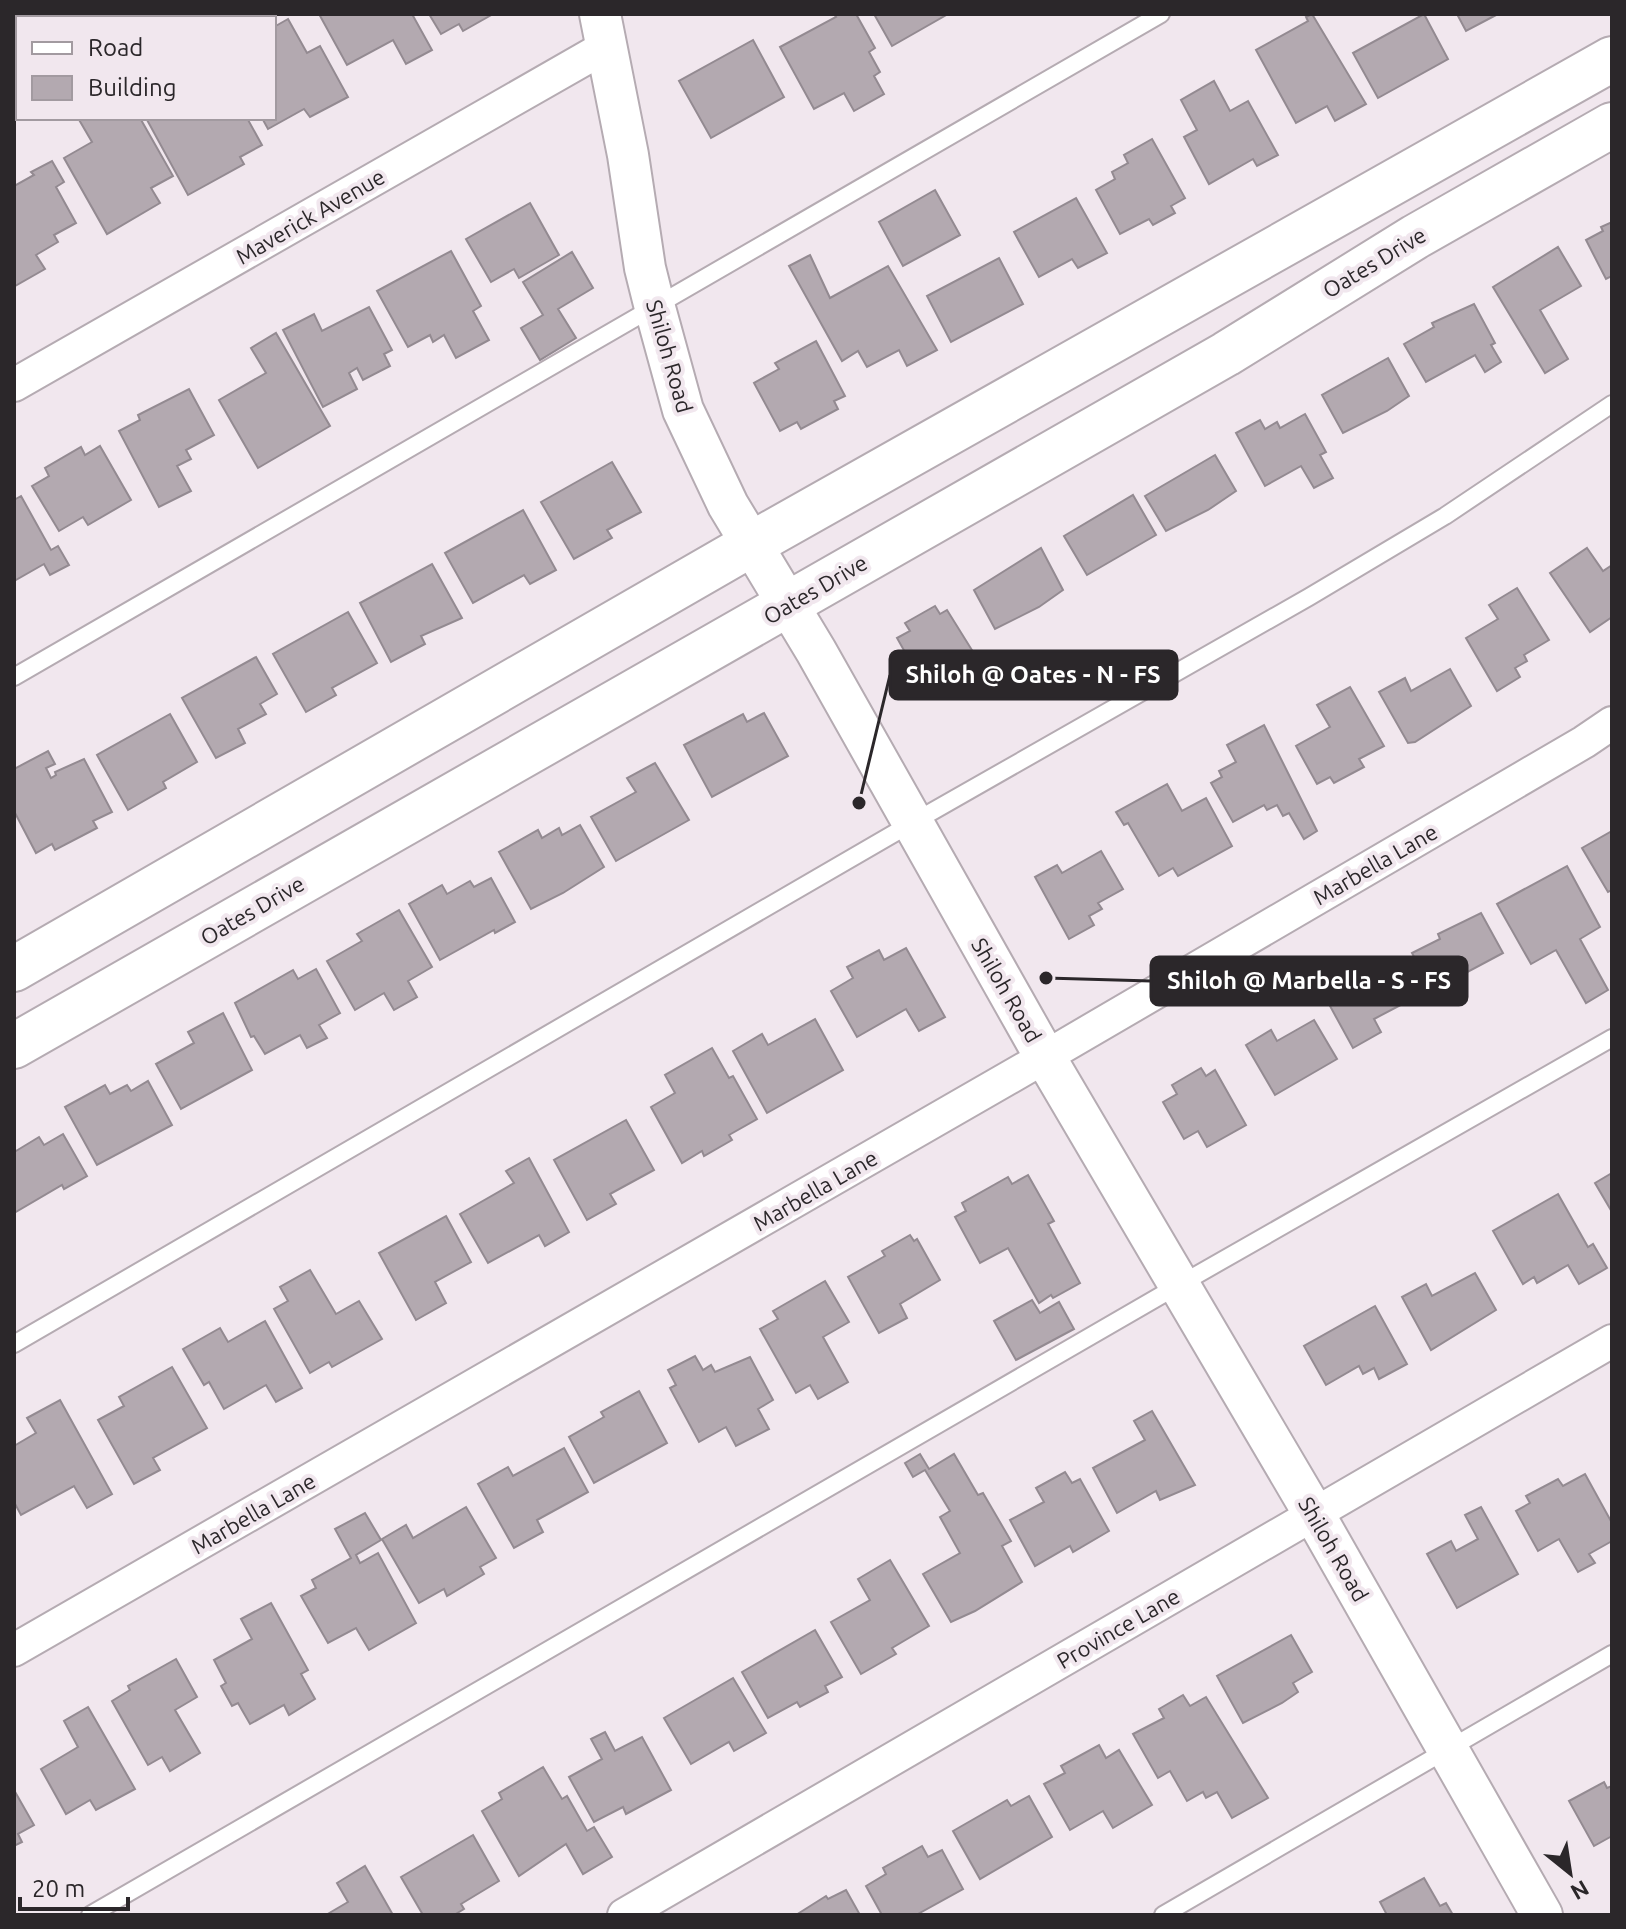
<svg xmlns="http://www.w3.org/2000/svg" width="1626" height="1929" font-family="Ubuntu,sans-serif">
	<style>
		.building { fill: #b3a9b0; stroke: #938a91; stroke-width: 2 }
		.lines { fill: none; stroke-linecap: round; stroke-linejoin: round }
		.service-casing { stroke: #b5abb2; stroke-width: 20 }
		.minor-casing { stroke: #b5abb2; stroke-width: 36 }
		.tertiary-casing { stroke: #b5abb2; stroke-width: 44 }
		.secondary-casing { stroke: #b5abb2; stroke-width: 48 }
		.service { stroke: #fff; stroke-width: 16 }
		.minor { stroke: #fff; stroke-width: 32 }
		.tertiary { stroke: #fff; stroke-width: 40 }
		.secondary { stroke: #fff; stroke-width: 44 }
		.labels { text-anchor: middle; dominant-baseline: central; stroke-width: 8; stroke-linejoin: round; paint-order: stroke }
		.street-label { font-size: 22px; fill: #2b272a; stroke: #f1e7ee }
		.leader { fill: none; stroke: #2b272a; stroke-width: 3 }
		.callout-dot { fill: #2b272a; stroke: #f1e7ee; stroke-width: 3 }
		.callout { fill: #2b272a; stroke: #2b272a; stroke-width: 3 }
		.callout-label { font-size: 24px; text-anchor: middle; font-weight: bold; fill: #fff }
	</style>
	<rect width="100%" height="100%" fill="#f1e7ee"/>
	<g class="building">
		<polygon points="319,14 412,14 432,50 406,64 393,40 347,65"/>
		<polygon points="429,14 493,14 463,31 459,24 441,34"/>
		<polygon points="834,14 856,14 875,48 869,52 880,72 874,76 884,94 854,111 844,93 814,109 780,47 836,17"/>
		<polygon points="874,14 948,14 892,46"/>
		<polygon points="1312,14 1366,104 1335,121 1327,106 1296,123 1256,50 1308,21 1306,17"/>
		<polygon points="1424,14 1448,59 1378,98 1353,53"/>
		<polygon points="1457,14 1498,14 1466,31"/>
		<polygon points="288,19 307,53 320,46 348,97 310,117 304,109 268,129 262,118 274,118 274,27"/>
		<polygon points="753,40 784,97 711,138 679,81"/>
		<polygon points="1214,81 1230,111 1248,101 1278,155 1257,166 1253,159 1209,184 1184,137 1197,130 1181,100"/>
		<polygon points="78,118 140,118 173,176 151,188 160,203 107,234 64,158 92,142"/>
		<polygon points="146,118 247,118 262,145 240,157 244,164 188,195"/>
		<polygon points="1152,139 1185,198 1171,206 1175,213 1153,225 1149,219 1120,234 1096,190 1115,179 1112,172 1128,163 1124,155"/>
		<polygon points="52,161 64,182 56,187 76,223 54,235 58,242 36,255 45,269 15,286 14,186 34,175 31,172"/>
		<polygon points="935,190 960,235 903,266 879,222"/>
		<polygon points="1076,198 1107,253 1078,268 1072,259 1039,277 1014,232"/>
		<polygon points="530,203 559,255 519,278 514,269 491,282 466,239"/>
		<polygon points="1612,222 1612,276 1606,279 1586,240 1603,231 1601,227"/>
		<polygon points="1558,247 1581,286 1540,310 1568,359 1545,373 1493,287"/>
		<polygon points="451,251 481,306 473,311 489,340 456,358 444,335 433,342 430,335 408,347 377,291"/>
		<polygon points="572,252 593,288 558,309 576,338 540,360 521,328 543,315 523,282"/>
		<polygon points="810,255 830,298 888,266 937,350 907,366 899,350 867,367 858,351 842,361 789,266"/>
		<polygon points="999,258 1023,304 951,342 927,296"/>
		<polygon points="1474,304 1495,343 1491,345 1501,362 1485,372 1475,355 1426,382 1404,344 1434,327 1432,323"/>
		<polygon points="369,307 392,350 384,354 390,366 363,380 357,368 349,373 357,389 323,407 283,330 314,314 322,331"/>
		<polygon points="276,333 330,426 258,468 219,400 266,373 251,348"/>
		<polygon points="816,341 845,396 834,401 838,409 801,429 797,422 780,431 754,383 779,369 775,363"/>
		<polygon points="1388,358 1409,396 1387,411 1343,433 1322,395"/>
		<polygon points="189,389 214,435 186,450 191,459 177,466 191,491 159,507 119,431 140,420 138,415"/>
		<polygon points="1305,414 1326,452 1320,455 1333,478 1314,488 1301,466 1265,486 1236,433 1260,420 1265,429 1277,422 1280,428"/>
		<polygon points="100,446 131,500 88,525 83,517 59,531 32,486 49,476 45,468 81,447 85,455"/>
		<polygon points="1215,455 1236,491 1208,510 1166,531 1145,496"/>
		<polygon points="612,462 641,512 607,530 612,538 574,559 541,502"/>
		<polygon points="1133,495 1156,535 1087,575 1064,536"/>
		<polygon points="21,496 51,550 58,546 69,565 50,575 44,564 14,581 14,500"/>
		<polygon points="523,510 556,570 530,584 524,575 473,603 445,553"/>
		<polygon points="1041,548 1063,590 1039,607 995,629 974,590"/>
		<polygon points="1587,548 1603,571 1612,565 1612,617 1590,632 1550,573"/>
		<polygon points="432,564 462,618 421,636 425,644 391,662 360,603"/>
		<polygon points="1517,588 1549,640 1524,655 1527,661 1515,668 1520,677 1497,691 1466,638 1498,619 1489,605"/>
		<polygon points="935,606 940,614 947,610 980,663 941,683 933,669 919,677 897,638 910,631 905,623"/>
		<polygon points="348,612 377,663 332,688 336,695 306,712 273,654"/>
		<polygon points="256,657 277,694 260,704 266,714 238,729 245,743 216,758 182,698"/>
		<polygon points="1450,669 1471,706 1415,742 1408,743 1379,692 1405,678 1411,691"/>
		<polygon points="1350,687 1384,746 1359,759 1364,767 1334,783 1330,777 1317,784 1296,746 1330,727 1317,705"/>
		<polygon points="764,713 788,756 712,797 684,745 743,714 747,722"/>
		<polygon points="170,714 197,762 163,782 166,788 128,810 97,755"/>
		<polygon points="1264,725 1317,831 1304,839 1289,813 1283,816 1277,805 1267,810 1264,805 1233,822 1211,783 1222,777 1219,771 1236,762 1227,745"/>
		<polygon points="48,751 55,764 46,768 51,778 56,775 55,772 84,759 112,812 93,821 97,828 55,850 52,844 36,853 14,811 14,769"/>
		<polygon points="655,763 689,820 616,861 591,817 636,792 627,778"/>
		<polygon points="1167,784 1182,811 1206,798 1232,846 1178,876 1173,868 1159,876 1128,823 1124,825 1116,812"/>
		<polygon points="580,825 604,867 563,893 531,909 499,852 538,830 542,838 559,828 562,835"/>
		<polygon points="1612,831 1612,890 1608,892 1582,848"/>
		<polygon points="1101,851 1123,889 1098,903 1102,909 1089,916 1094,925 1069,939 1035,877 1057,865 1062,873"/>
		<polygon points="1567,866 1600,927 1580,939 1608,990 1586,1003 1556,950 1531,964 1497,904"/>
		<polygon points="491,878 515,922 495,933 494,930 440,960 409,904 442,885 447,894 470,881 474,887"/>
		<polygon points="399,910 432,967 408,981 417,997 394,1010 384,993 355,1010 327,961 362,941 357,934"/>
		<polygon points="1481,913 1503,953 1432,991 1412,953 1440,939 1438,934"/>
		<polygon points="906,948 945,1017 919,1031 906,1009 857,1037 831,991 853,978 847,967 879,950 884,960"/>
		<polygon points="1393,958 1414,998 1374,1019 1381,1032 1353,1048 1324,995"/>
		<polygon points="316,969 340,1013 319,1025 327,1038 307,1048 300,1035 265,1054 254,1036 251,1037 235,1003 293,970 298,979"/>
		<polygon points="223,1013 252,1070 181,1109 156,1064 194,1043 188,1032"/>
		<polygon points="815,1019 843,1070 767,1113 733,1051 762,1034 768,1045"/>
		<polygon points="1314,1020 1337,1059 1275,1095 1246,1045 1271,1030 1277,1041"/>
		<polygon points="712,1048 729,1078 733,1076 757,1119 729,1135 732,1140 704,1156 702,1151 682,1163 651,1107 675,1093 665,1075"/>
		<polygon points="1201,1068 1206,1076 1215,1070 1246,1125 1207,1147 1198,1131 1184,1139 1163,1102 1177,1094 1172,1085"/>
		<polygon points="148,1081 172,1125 97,1165 65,1107 105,1085 110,1094 127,1085 131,1091"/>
		<polygon points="626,1120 654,1170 610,1194 616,1204 587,1220 554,1160"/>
		<polygon points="63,1134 87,1176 64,1189 62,1185 14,1213 14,1148 16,1151 39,1137 44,1145"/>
		<polygon points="529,1158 569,1232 545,1246 539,1235 488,1263 460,1214 514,1183 506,1171"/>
		<polygon points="1612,1173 1612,1212 1595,1183"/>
		<polygon points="1028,1175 1054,1221 1048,1224 1080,1283 1053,1298 1051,1295 1039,1303 1008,1248 980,1263 955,1217 966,1211 962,1203 1008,1177 1012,1184"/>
		<polygon points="1558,1194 1588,1247 1593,1244 1607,1268 1579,1284 1568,1265 1537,1283 1534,1277 1523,1284 1493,1231"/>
		<polygon points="446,1216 471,1262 435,1282 446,1303 416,1320 379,1253"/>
		<polygon points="910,1235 914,1241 917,1239 940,1280 900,1304 907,1318 879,1333 848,1277 885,1256 882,1251"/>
		<polygon points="310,1270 336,1314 359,1301 382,1339 332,1367 329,1362 310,1373 274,1309 288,1301 280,1287"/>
		<polygon points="1475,1273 1496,1310 1431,1350 1402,1297 1426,1284 1432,1296"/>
		<polygon points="825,1281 849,1322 823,1337 848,1382 818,1399 810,1385 796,1393 760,1329 778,1319 773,1311"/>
		<polygon points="1032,1300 1040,1313 1059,1302 1074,1329 1016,1360 994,1321"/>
		<polygon points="1375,1306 1407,1364 1379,1379 1374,1368 1363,1374 1359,1366 1326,1385 1304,1346"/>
		<polygon points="265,1321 302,1388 276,1402 266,1385 224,1409 209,1382 204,1385 183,1349 220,1328 228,1342"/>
		<polygon points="695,1356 703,1370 711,1365 715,1372 750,1357 773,1400 758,1409 769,1429 736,1446 726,1427 699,1442 670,1388 676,1385 668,1370"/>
		<polygon points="172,1367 207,1428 153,1458 160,1470 134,1484 98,1420 124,1406 119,1397"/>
		<polygon points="639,1391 667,1443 594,1483 569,1437 604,1417 601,1412"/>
		<polygon points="60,1400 112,1494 87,1508 74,1486 21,1515 14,1502 14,1446 36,1433 27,1418"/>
		<polygon points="1152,1411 1195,1485 1160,1500 1156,1491 1117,1513 1093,1468 1145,1440 1134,1421"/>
		<polygon points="564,1448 588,1492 537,1520 543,1532 514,1548 478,1484 508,1467 513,1476"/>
		<polygon points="920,1454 929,1469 954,1454 978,1495 983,1493 1011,1541 1002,1546 1022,1582 975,1611 951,1622 923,1574 960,1553 940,1517 950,1511 925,1470 913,1477 905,1463"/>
		<polygon points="1065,1472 1072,1483 1080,1479 1109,1531 1073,1552 1070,1546 1035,1566 1010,1520 1044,1502 1036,1488"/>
		<polygon points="1585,1474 1612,1523 1612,1541 1589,1554 1595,1563 1578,1572 1559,1539 1538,1551 1516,1511 1530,1503 1526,1496 1558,1479 1563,1486"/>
		<polygon points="466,1507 496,1558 480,1567 484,1574 447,1596 444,1589 419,1603 382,1539 406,1525 413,1538"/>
		<polygon points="1481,1507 1518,1574 1457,1608 1427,1554 1451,1541 1456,1551 1478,1539 1465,1515"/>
		<polygon points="365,1513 381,1540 356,1555 360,1563 378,1553 416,1623 369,1650 356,1628 328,1643 301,1596 316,1588 312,1580 351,1558 335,1529"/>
		<polygon points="890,1560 929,1626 892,1648 896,1654 861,1674 831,1622 870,1600 858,1579"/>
		<polygon points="271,1603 308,1670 301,1674 315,1699 289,1715 284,1705 250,1724 238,1703 232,1706 221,1686 226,1683 214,1660 252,1639 241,1619"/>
		<polygon points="815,1630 842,1677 825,1686 828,1692 800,1707 797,1702 768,1718 742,1672"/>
		<polygon points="1291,1635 1312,1672 1293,1683 1298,1692 1282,1703 1243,1723 1217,1676"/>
		<polygon points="176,1659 197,1697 175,1710 200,1753 170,1771 162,1757 148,1765 112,1701 130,1690 128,1686"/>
		<polygon points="733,1678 766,1733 734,1751 729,1742 691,1764 664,1718"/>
		<polygon points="1183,1695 1190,1706 1206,1697 1268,1798 1232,1818 1217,1792 1206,1798 1203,1792 1187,1801 1170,1771 1158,1778 1133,1734 1164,1718 1159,1709"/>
		<polygon points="88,1707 135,1789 96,1810 90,1800 66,1814 41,1769 78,1747 64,1721"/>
		<polygon points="605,1732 615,1751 642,1737 671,1790 626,1814 623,1807 594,1822 569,1777 602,1759 591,1739"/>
		<polygon points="1099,1745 1106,1758 1119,1750 1152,1805 1113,1828 1103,1811 1070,1830 1044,1784 1065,1773 1061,1766"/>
		<polygon points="543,1767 562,1799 567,1796 587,1831 594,1827 612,1857 583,1874 566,1844 519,1876 482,1811 502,1799 499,1793"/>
		<polygon points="1604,1782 1607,1788 1612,1786 1612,1836 1594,1846 1569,1801"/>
		<polygon points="14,1790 34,1825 18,1834 22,1842 14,1846"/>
		<polygon points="1029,1796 1052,1837 980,1879 953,1831 1007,1800 1011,1806"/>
		<polygon points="473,1835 499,1881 461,1904 464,1909 454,1915 423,1915 401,1877"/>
		<polygon points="922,1846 928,1857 942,1850 963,1889 916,1915 882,1915 866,1886 886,1874 883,1868"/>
		<polygon points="365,1866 393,1915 326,1915 348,1902 337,1883"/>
		<polygon points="1424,1878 1440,1906 1446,1903 1453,1915 1387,1915 1380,1902"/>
		<polygon points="846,1890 860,1915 796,1915 826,1896 828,1899"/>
	</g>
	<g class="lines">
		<defs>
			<g id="service">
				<polyline points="132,18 139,14"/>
				<polyline points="14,86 18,84"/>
				<polyline points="14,677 1161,14"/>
				<polyline points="14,1344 912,823 1309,597 1445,516 1612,404"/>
				<polyline points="90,1915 1179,1285 1612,1038"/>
				<polyline points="1163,1915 1612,1654"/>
			</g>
			<g id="minor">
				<polyline points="14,385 607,46"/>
				<polyline points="14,1650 1045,1057 1584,742 1612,723"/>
				<polyline points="624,1915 1612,1341"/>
			</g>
			<polyline id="tertiary" points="600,14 628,155 645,268 655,308 683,410 728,505 816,651 1045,1057 1314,1514 1542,1915"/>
			<g id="secondary">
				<polyline points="14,969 750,545 1612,59"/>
				<polyline points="14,1046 1226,354 1415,237 1612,125"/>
			</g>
		</defs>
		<use href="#service" class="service-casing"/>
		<use href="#minor" class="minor-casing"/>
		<use href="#tertiary" class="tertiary-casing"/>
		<use href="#secondary" class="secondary-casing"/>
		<use href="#service" class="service"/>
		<use href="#minor" class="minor"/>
		<use href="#tertiary" class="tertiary"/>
		<use href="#secondary" class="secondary"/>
	</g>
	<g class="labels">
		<g class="street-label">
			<text transform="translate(310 216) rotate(-30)">Maverick Avenue</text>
			<text transform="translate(1374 262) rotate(-31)">Oates Drive</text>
			<text transform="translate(670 356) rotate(74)">Shiloh Road</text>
			<text transform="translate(815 589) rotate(-30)">Oates Drive</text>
			<text transform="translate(1375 864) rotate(-30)">Marbella Lane</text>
			<text transform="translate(252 910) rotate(-30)">Oates Drive</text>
			<text transform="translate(1007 990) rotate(60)">Shiloh Road</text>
			<text transform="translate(815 1190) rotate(-30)">Marbella Lane</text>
			<text transform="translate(253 1513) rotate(-30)">Marbella Lane</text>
			<text transform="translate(1334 1549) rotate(60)">Shiloh Road</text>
			<text transform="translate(1118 1628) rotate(-30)">Province Lane</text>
		</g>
	</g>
	<path class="leader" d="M859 803L890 675M1046 978L1151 981"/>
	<g class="callout-dot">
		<circle cx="859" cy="803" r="8"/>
		<circle cx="1046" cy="978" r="8"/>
	</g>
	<g class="callout">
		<rect x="890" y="651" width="287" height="48" rx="8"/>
		<rect x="1151" y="957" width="316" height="48" rx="8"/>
	</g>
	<g class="callout-label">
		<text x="1033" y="683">Shiloh @ Oates - N - FS</text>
		<text x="1309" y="989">Shiloh @ Marbella - S - FS</text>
	</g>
	<rect width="1626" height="1929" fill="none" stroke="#2b272a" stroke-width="32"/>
	<rect x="16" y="16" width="260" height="104" fill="#f1e7ee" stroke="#a29aa0" stroke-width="2"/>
	<rect x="32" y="42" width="40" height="12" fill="#ffffff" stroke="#a29aa0" stroke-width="2"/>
	<text x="88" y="56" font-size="24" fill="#2b272a">Road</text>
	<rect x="32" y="76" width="40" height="24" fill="#b3a9b0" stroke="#a29aa0" stroke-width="2"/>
	<text x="88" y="96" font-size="24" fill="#2b272a">Building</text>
	<g transform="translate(1570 1873) rotate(150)" stroke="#f1e7ee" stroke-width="6" paint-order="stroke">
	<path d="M0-6L14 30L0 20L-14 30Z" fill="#2b272a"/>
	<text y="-12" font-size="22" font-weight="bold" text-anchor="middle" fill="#2b272a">N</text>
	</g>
	<path d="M20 1897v12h108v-12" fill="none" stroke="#2b272a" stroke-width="4"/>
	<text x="32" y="1897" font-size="24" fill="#2b272a" stroke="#f1e7ee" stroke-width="6" paint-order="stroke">20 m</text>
</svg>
